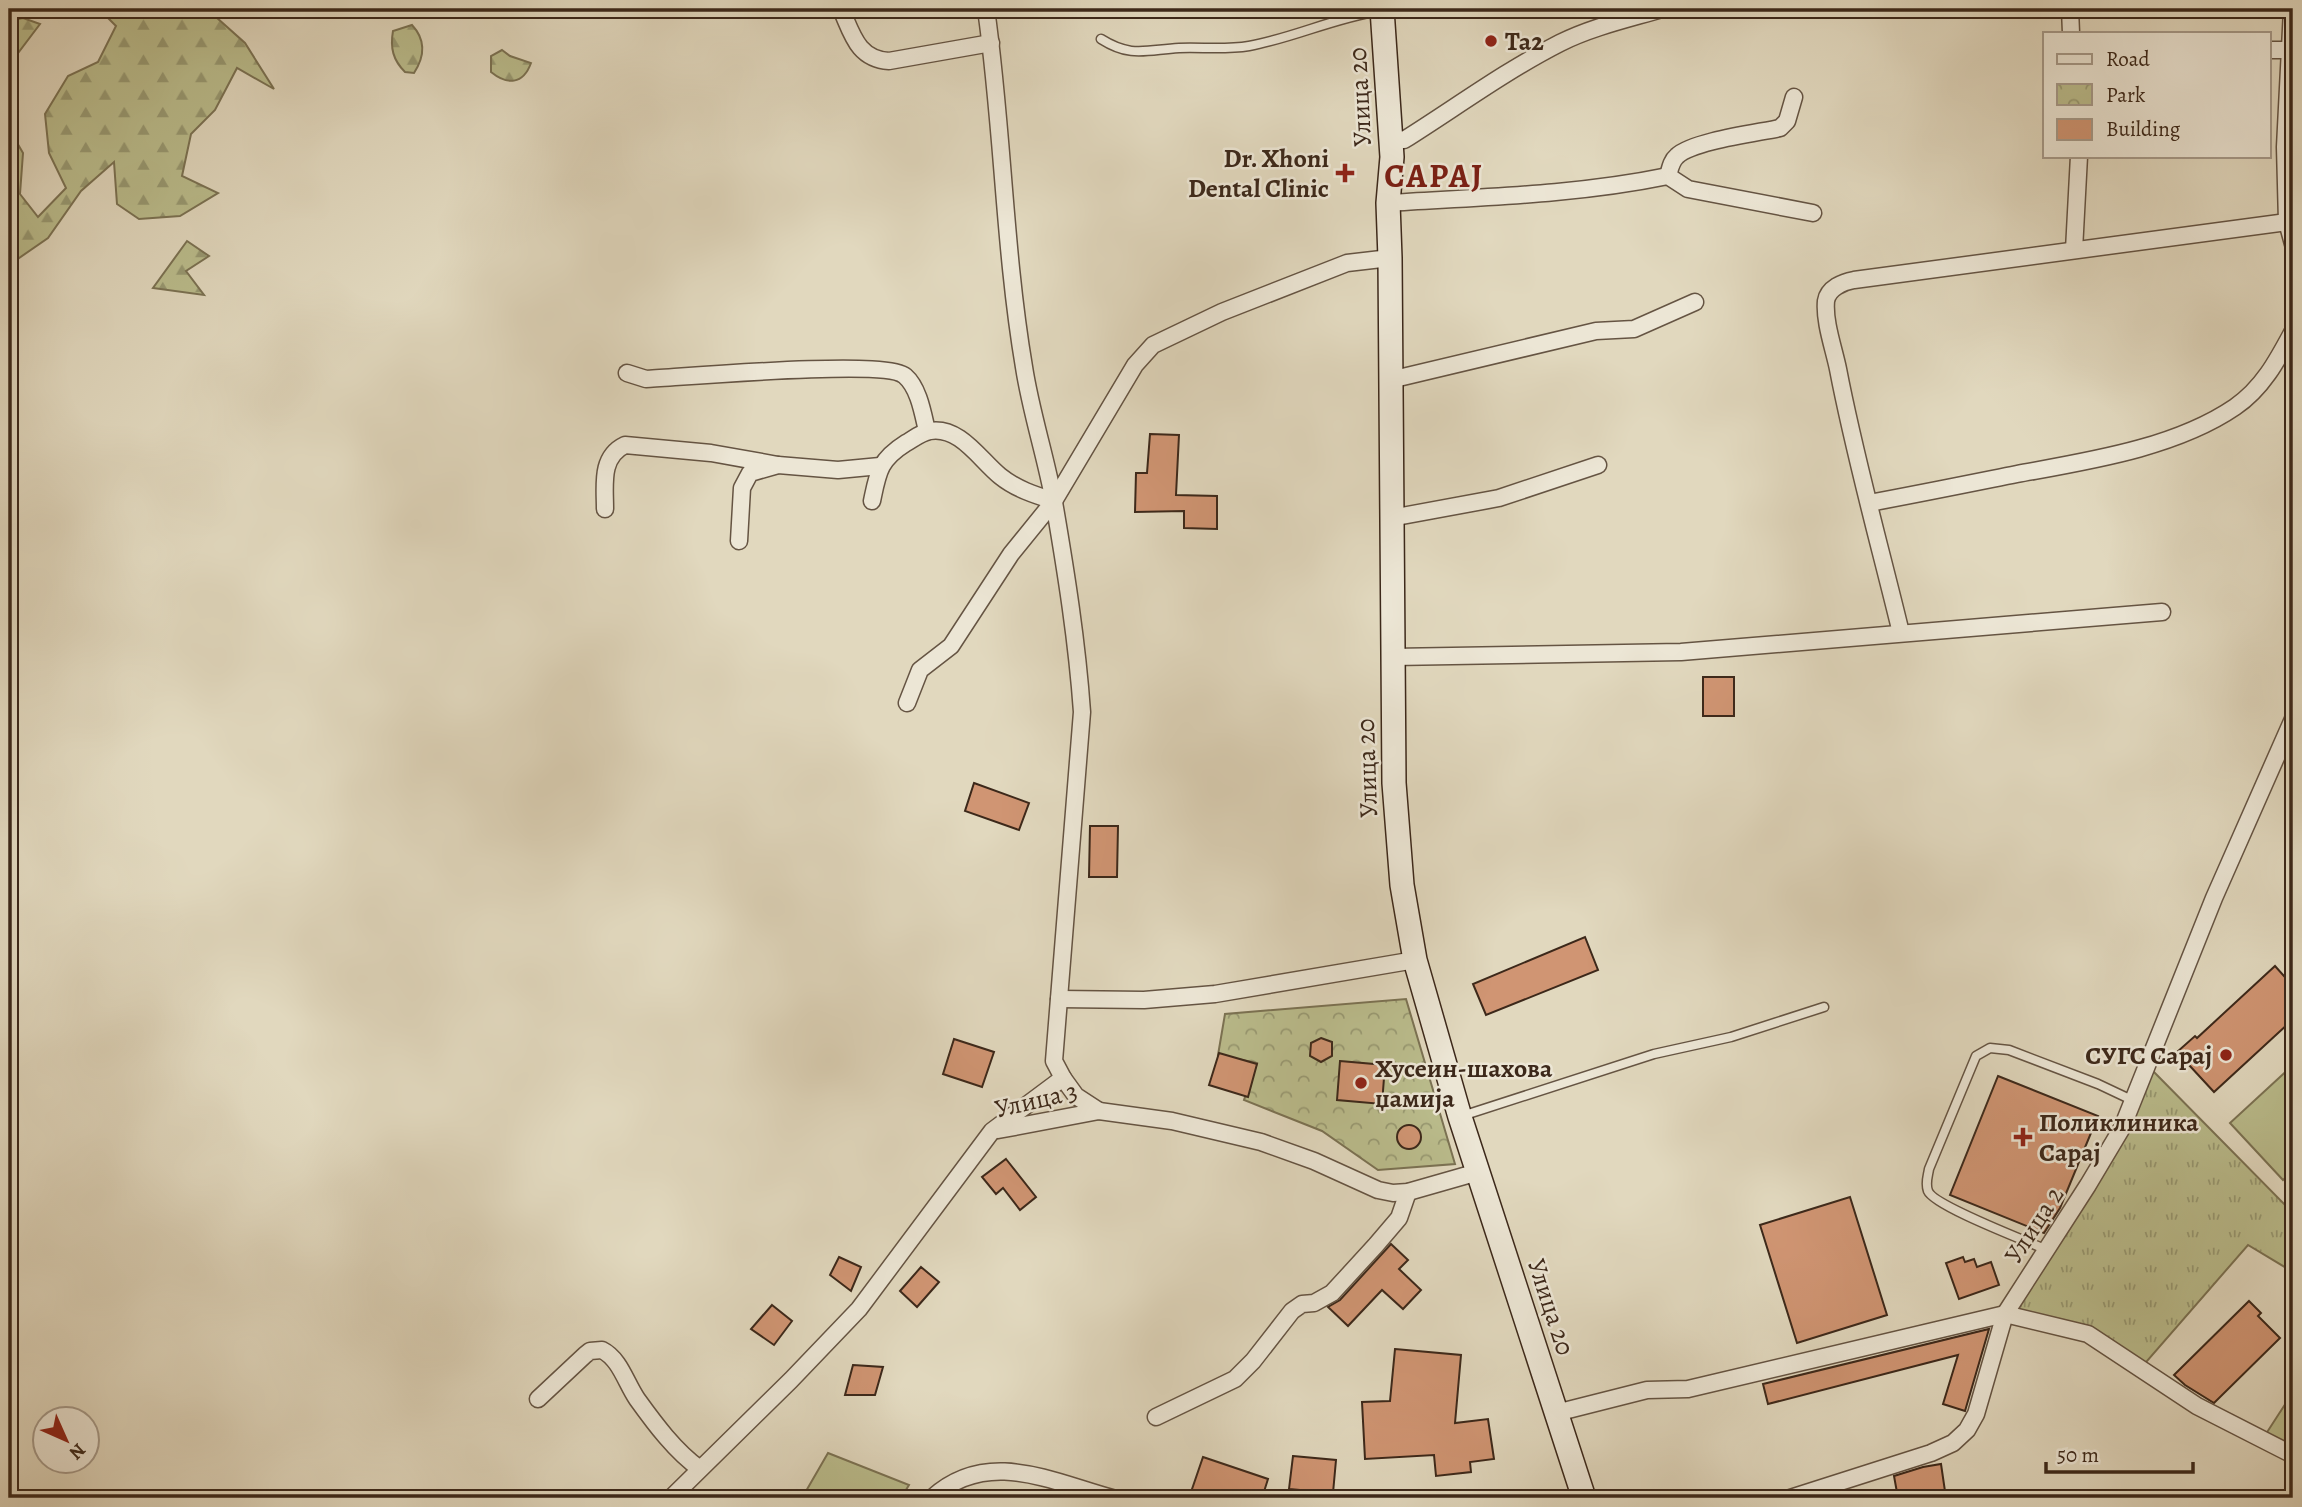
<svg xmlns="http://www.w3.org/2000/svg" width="2302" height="1507" font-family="Alegreya,serif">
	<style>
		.grass { fill: url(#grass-tufts); stroke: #7b7253; stroke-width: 2 }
		.forest { fill: url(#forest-firs); stroke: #7b7253; stroke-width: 2 }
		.park { fill: url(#park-crowns); stroke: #7b7253; stroke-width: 2 }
		.garden { fill: #babc8c; stroke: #7b7253; stroke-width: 2 }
		.building { fill: #d09573; stroke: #3c281a; stroke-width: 2 }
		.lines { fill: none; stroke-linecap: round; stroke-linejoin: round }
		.lane-casing { stroke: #655443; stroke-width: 11 }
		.street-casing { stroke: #655443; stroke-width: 19 }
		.secondary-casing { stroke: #3c281a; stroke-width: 26 }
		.lane { stroke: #ece6d5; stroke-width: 8 }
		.street { stroke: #ece6d5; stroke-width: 16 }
		.secondary { stroke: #ece6d5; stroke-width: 23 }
		.poi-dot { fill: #8f2418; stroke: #ece6d5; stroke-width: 2.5 }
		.labels { text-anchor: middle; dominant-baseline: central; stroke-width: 5; stroke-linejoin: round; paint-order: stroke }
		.poi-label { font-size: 26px; font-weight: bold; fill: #3c281a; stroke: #ece6d5; text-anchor: start }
		.street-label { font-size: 26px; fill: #3c281a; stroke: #ece6d5 }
		.district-label { font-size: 33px; font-weight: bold; letter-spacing: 2px; fill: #7a1f14; stroke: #ece6d5 }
	</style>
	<defs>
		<pattern id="grass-tufts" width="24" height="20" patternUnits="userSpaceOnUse" patternTransform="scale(1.75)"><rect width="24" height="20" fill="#babc8c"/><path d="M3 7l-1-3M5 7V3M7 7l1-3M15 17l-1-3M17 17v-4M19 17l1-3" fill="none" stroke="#989972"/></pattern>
		<pattern id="forest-firs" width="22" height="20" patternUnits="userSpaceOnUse" patternTransform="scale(1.75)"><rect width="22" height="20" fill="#babc8c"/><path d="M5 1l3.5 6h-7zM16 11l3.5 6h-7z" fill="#989972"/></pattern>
		<pattern id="park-crowns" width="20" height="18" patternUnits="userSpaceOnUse" patternTransform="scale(1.75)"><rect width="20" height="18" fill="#babc8c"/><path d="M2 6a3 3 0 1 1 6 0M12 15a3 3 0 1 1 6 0" fill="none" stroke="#989972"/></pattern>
	</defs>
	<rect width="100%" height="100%" fill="#e1d8be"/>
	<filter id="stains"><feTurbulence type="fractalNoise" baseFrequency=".00286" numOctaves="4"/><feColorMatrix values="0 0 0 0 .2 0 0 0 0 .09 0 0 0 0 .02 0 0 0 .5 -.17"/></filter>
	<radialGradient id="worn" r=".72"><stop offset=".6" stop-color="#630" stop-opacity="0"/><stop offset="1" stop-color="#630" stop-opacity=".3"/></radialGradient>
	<g class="grass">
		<polygon points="2152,1070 2286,1206 2293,1200 2293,1272 2248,1245 2141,1368 2116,1350 2005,1314"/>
		<polygon points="2293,1392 2293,1455 2262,1440"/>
	</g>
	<g class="forest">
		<polygon points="99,9 207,9 245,43 274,89 237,68 215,110 191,134 182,176 218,193 180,216 139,219 117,204 114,162 81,191 48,238 9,265 9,129 23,153 20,194 38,217 66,188 49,153 45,114 68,76 98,62 116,26"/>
		<polygon points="23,18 40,24 9,65 9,21"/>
		<path d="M412,25c14,15 13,31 2,48l-9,-1c-12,-12 -15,-24 -12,-41z"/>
		<path d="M502,50l8,6 21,7c-8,22 -24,22 -40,9v-16z"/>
		<polygon points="187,241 209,256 186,271 204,295 153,288"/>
	</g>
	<polygon class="park" points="1406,999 1455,1164 1378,1170 1322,1131 1244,1100 1257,1063 1218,1055 1225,1014"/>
	<g class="garden">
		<polygon points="2293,1065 2293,1171 2283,1180 2230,1123"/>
		<polygon points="828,1453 909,1485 901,1498 802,1498"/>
	</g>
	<g class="building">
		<polygon points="1150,434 1179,435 1176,495 1217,496 1217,529 1184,528 1184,511 1135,512 1136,473 1147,473"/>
		<rect x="1703" y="677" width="31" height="39"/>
		<polygon points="974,783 1029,803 1019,830 965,811"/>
		<polygon points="1090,826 1118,826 1117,877 1089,877"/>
		<polygon points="1585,937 1598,970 1486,1015 1473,984"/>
		<polygon points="2275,966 2293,986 2293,1012 2286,1019 2289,1023 2214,1092 2177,1052 2195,1036 2197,1038"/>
		<polygon points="1321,1038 1332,1042 1332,1056 1321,1062 1310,1056 1311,1043"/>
		<polygon points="954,1039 994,1052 982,1087 943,1074"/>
		<polygon points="1219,1053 1257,1064 1248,1097 1209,1085"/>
		<polygon points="1340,1061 1385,1065 1382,1104 1337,1100"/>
		<polygon points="1998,1076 2098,1116 2060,1208 2044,1233 1950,1195"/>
		<circle cx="1409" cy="1137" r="12"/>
		<polygon points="1006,1159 1036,1197 1020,1210 1003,1188 996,1194 982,1177"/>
		<polygon points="1850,1197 1887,1315 1797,1343 1760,1225"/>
		<polygon points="1391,1244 1408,1260 1399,1269 1421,1290 1403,1309 1382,1290 1348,1326 1328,1307 1340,1300"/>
		<polygon points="839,1257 861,1267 851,1291 830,1275"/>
		<polygon points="1963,1257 1965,1262 1974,1259 1977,1267 1991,1262 1999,1285 1959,1299 1946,1263"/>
		<polygon points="921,1267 939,1282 917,1307 900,1291"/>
		<polygon points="2249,1301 2261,1313 2258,1316 2280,1338 2214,1403 2185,1385 2174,1375"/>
		<polygon points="772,1305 792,1321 774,1345 751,1329"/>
		<polygon points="1989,1329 1965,1411 1943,1404 1958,1355 1768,1404 1763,1384"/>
		<polygon points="1395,1349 1461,1355 1455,1423 1488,1419 1494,1459 1470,1462 1471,1472 1436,1476 1434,1455 1365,1459 1362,1402 1390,1401"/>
		<polygon points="853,1365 883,1367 875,1395 845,1395"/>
		<polygon points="1293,1456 1336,1460 1333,1493 1289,1489"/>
		<polygon points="1203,1457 1268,1479 1262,1498 1202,1498 1190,1495"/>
		<polygon points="1941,1464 1946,1498 1898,1498 1894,1476 1923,1467"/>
	</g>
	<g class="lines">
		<defs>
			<g id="lane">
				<path d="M1101,39c30,19 45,11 78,9 23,-1 46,2 70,-2 44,-8 85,-28 130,-35"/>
				<polyline points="1462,1116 1654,1054 1731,1037 1824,1007"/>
				<path d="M2047,1250c-20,-9 -113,-44 -119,-59 -3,-8 0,-15 1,-22l47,-113 14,-8 19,2 89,34 36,17"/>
			</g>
			<g id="street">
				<path d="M841,9c11,24 16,50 48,52l102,-18"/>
				<polyline points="2070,9 2071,33"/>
				<polyline points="2292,9 2285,147 2287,222 2293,244"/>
				<polyline points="2269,50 2289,50"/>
				<path d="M1389,138l15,2c51,-32 101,-69 156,-97 32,-16 68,-24 102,-34"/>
				<path d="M1668,176c2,-7 3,-15 9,-20 16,-15 80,-23 103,-28l7,-7 7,-24"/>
				<path d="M1388,203c94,-6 188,-8 280,-27l20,13 125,24"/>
				<polyline points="2074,250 2079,156"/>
				<path d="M627,373l19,6c37,-2 240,-20 259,-3 14,12 18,38 22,55"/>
				<polyline points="1390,380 1596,331 1634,329 1695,302"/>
				<path d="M872,501c6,-29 7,-41 34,-58 7,-4 16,-11 24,-12 30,-5 50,29 70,45 16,13 35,19 54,25"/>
				<path d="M1869,503c49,-9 98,-19 148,-29 71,-13 158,-26 218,-67 28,-19 43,-48 58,-76"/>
				<path d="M605,509c0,-24 -5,-52 20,-64l86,8 67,12"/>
				<polyline points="1391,518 1499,498 1598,465"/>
				<polyline points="739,541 742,488 750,473 778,465 838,470 880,466"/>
				<path d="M1901,633c-21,-87 -46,-175 -63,-264 -4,-20 -14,-47 -12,-68 2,-13 17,-19 28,-21l433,-58"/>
				<polyline points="1393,657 1681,652 2162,612"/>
				<polyline points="907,703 920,670 951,646 1011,554 1054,501 1135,365 1153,345 1222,312 1347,263 1390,258"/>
				<polyline points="1059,999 1144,1000 1215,994 1415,960"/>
				<polyline points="1063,1078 1076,1096 1099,1111"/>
				<polyline points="998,1130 1099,1111 1172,1121 1261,1142 1314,1161 1378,1190 1393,1193 1408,1192 1478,1172"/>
				<path d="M538,1399l47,-44 5,-4 12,-1c18,9 24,33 35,49 18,25 38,52 63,70"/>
				<polyline points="1556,1413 1647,1390 1688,1389 2005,1314 2088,1334 2197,1406 2293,1455"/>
				<polyline points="1156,1417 1235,1379 1253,1361 1292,1311 1302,1304 1314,1303 1332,1293 1376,1245 1399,1218 1408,1192"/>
				<path d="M671,1498l120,-118 68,-71 133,-178 71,-53 -9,-17 28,-349c-5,-71 -16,-140 -28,-210 -8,-45 -23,-89 -30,-135 -20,-118 -21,-239 -38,-358"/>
				<path d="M932,1498c55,-50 118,-17 180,0"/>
				<polyline points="1790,1498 1931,1453 1953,1443 1967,1430 1976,1414 2005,1314 2088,1185 2122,1128 2214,898 2293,719"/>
			</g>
			<polyline id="secondary" points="1382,9 1392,157 1388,203 1390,258 1394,783 1402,885 1415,960 1460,1117 1584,1498"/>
		</defs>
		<use href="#lane" class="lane-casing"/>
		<use href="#street" class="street-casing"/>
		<use href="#secondary" class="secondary-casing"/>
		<use href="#lane" class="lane"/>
		<use href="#street" class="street"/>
		<use href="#secondary" class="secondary"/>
	</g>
	<g class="poi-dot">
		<circle cx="1491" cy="41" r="7"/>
		<path d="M1341.5 162.5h7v7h7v7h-7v7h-7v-7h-7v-7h7z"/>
		<circle cx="2226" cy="1055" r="7"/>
		<circle cx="1361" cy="1083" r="7"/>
		<path d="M2019.5 1126.5h7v7h7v7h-7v7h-7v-7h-7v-7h7z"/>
	</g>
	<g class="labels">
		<g class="poi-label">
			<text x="1505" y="41">Ta2</text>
			<text x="1329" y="158" text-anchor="end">Dr. Xhoni<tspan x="1329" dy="30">Dental Clinic</tspan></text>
			<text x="2212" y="1055" text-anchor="end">СУГС Сарај</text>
			<text x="1375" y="1068">Хусеин-шахова<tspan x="1375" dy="30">џамија</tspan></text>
			<text x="2039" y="1122">Поликлиника<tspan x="2039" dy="30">Сарај</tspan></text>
		</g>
		<g class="street-label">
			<text transform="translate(1360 97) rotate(-93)">Улица 20</text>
			<text transform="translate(1367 768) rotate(-92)">Улица 20</text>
			<text transform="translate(1036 1100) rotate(-13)">Улица 3</text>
			<text transform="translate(2034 1225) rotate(-57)">Улица 2</text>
			<text transform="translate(1551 1307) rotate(72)">Улица 20</text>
		</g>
		<g class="district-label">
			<text x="1434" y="175">САРАЈ</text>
		</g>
	</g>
	<rect width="2302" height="1507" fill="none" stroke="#e1d8be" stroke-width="35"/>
	<rect x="10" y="10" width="2281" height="1486" fill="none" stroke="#3c281a" stroke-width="3.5"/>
	<rect x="18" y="18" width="2267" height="1472" fill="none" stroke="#3c281a" stroke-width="2"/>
	<rect x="2043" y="32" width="228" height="126" fill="#ece6d5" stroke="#a69a8a" stroke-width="2"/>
	<rect x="2057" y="54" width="35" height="10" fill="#ece6d5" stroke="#a69a8a" stroke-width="2"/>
	<text x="2106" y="66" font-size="21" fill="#3c281a">Road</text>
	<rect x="2057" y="84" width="35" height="21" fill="url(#park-crowns)" stroke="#a69a8a" stroke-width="2"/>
	<text x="2106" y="102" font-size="21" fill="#3c281a">Park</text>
	<rect x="2057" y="119" width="35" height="21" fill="#d09573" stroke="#a69a8a" stroke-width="2"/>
	<text x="2106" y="136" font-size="21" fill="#3c281a">Building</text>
	<g transform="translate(66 1440) rotate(135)"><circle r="33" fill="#ece6d5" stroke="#a69a8a" stroke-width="2"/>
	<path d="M0-5L12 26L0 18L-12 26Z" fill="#8f2418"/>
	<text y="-10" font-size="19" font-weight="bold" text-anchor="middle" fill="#3c281a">N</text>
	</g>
	<path d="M2046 1462v10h147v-10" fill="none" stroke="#3c281a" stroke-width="3.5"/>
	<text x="2057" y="1462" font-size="21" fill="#3c281a" stroke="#ece6d5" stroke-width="5" paint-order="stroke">50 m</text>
	<rect width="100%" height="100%" filter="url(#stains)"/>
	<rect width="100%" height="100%" fill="url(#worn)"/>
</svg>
